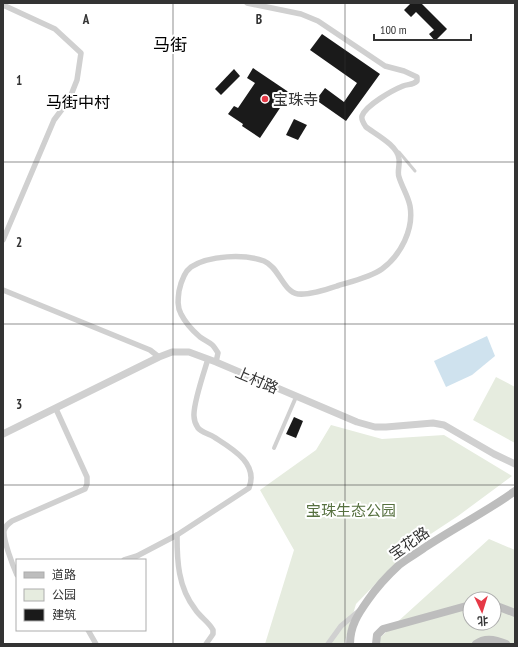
<svg xmlns="http://www.w3.org/2000/svg" width="518" height="647" font-family="'PT Sans Narrow','Noto Sans SC',sans-serif">
	<style>
		.green { fill: #e6ecdf; fill-rule: evenodd }
		.water { fill: #cfe2ee }
		.building { fill: #1a1a1a }
		.lines { fill: none; stroke-linecap: round; stroke-linejoin: round }
		.service { stroke: #d0d0d0; stroke-width: 3 }
		.pedestrian { stroke: #d0d0d0; stroke-width: 4 }
		.minor { stroke: #d0d0d0; stroke-width: 5.5 }
		.tertiary { stroke: #d0d0d0; stroke-width: 7 }
		.secondary { stroke: #bdbdbd; stroke-width: 8 }
		.grid { fill: none; stroke: #333; stroke-width: 1; stroke-opacity: 0.55 }
		.poi-dot { fill: #e63946; stroke: #fff; stroke-width: 1.5 }
		.labels { text-anchor: middle; dominant-baseline: central; stroke-width: 4; stroke-linejoin: round; paint-order: stroke }
		.poi-label { font-size: 15px; fill: #333; stroke: #fff; text-anchor: start }
		.street-label { font-size: 15px; fill: #333; stroke: #fff }
		.park-label { font-size: 15px; fill: #56703f; stroke: #fff }
		.neighbourhood-label { font-size: 16px; fill: #000; stroke: #fff }
		.quarter-label { font-size: 17px; fill: #000; stroke: #fff }
		.grid-label { font-size: 13px; text-anchor: middle; font-weight: bold; fill: #333; stroke: #fff; stroke-width: 4; stroke-linejoin: round; paint-order: stroke }
	</style>
	<rect width="100%" height="100%" fill="#fff"/>
	<g class="green">
		<polygon points="496,377 515,387 515,443 473,420"/>
		<polygon points="331,425 382,439 444,435 512,476 458,516 411,547 356,604 344,644 265,644 294,550 260,490 316,450"/>
		<path d="M489,539l26,11v94h-142zM470,599h24v24h-24z"/>
	</g>
	<polygon class="water" points="487,336 495,356 472,375 446,387 434,361"/>
	<g class="building">
		<polygon points="411,3 421,3 447,29 435,41 429,34 434,30 416,12 411,17 404,10"/>
		<polygon points="322,34 380,74 346,121 316,100 325,88 344,102 357,83 310,50"/>
		<polygon points="253,68 290,93 260,138 242,126 243,124 228,114 234,106 238,108 255,83 247,78"/>
		<polygon points="234,69 240,76 221,95 215,89"/>
		<polygon points="294,119 307,125 298,140 286,135"/>
		<polygon points="294,417 303,421 296,438 286,434"/>
	</g>
	<g class="lines">
		<polyline class="service" points="399,152 415,171"/>
		<polyline class="pedestrian" points="274,448 296,397"/>
		<g class="minor">
			<polyline points="3,5 55,29 81,53 77,80 69,100 54,120 3,240"/>
			<polyline points="3,290 150,350 159,357"/>
			<path d="M216,362l2,-9c-7,-12 -8,-9 -18,-16 -7,-6 -15,-15 -19,-23 -4,-7 -3,-15 -2,-23 2,-9 5,-19 12,-24 18,-12 54,-13 73,-6 15,6 19,31 34,33 12,1 27,-4 39,-8 13,-4 34,-9 45,-17 19,-14 32,-40 28,-63 -2,-10 -8,-19 -11,-29 -2,-5 1,-12 0,-18 -1,-13 -22,-24 -33,-32 -2,-3 -5,-7 -4,-11 4,-11 31,-26 41,-30 5,-2 10,-1 14,-5v-4l-13,-6 -19,-5 -67,-45 -17,-7 -54,-11"/>
			<path d="M177,535c0,26 1,52 18,74 5,8 14,13 18,21v4l-7,10"/>
			<path d="M124,560l13,-4 40,-21 72,-47c10,-25 -18,-40 -35,-51 -5,-3 -13,-5 -16,-9 -2,-3 -4,-9 -4,-12 -1,-12 10,-44 14,-57"/>
			<path d="M17,575c-4,-9 -14,-35 -13,-44 1,-5 4,-7 8,-10l73,-32 2,-5v-7l-31,-68"/>
			<polyline points="88,630 96,644"/>
			<polyline points="328,644 341,626 359,611"/>
		</g>
		<polyline class="tertiary" points="3,434 159,357 172,352 189,352 216,362 357,422 375,427 386,427 433,423 444,425 494,454 515,464"/>
		<g class="secondary">
			<polyline points="494,605 515,613"/>
			<path d="M350,644c0,-18 8,-30 18,-44 9,-13 19,-24 31,-35 7,-6 17,-11 25,-17 30,-20 62,-36 91,-57"/>
			<polyline points="376,644 377,635 383,629 470,605"/>
			<path d="M476,644c9,-7 19,-5 30,0"/>
		</g>
	</g>
	<path class="grid" d="M173,3v641M345,3v641M3,162h512M3,324h512M3,485h512"/>
	<circle class="poi-dot" cx="265" cy="99" r="4"/>
	<g class="labels">
		<g class="poi-label">
			<text x="273" y="99">宝珠寺</text>
		</g>
		<g class="street-label">
			<text transform="translate(257 380) rotate(23)">上村路</text>
			<text transform="translate(409 543) rotate(-35)">宝花路</text>
		</g>
		<g class="park-label">
			<text x="351" y="510">宝珠生态公园</text>
		</g>
		<g class="neighbourhood-label">
			<text x="78" y="102">马街中村</text>
		</g>
		<g class="quarter-label">
			<text x="170" y="45">马街</text>
		</g>
	</g>
	<g class="grid-label">
		<text x="86" y="24">A</text>
		<text x="259" y="24">B</text>
		<text x="19" y="85">1</text>
		<text x="19" y="247">2</text>
		<text x="19" y="409">3</text>
	</g>
	<rect width="518" height="647" fill="none" stroke="#333333" stroke-width="8"/>
	<rect x="16" y="559" width="130" height="72" fill="#ffffff" stroke="#adadad"/>
	<rect x="24" y="572" width="20" height="6" fill="#bdbdbd" stroke="#adadad"/>
	<text x="52" y="579" font-size="12" fill="#333333">道路</text>
	<rect x="24" y="589" width="20" height="12" fill="#e6ecdf" stroke="#adadad"/>
	<text x="52" y="599" font-size="12" fill="#333333">公园</text>
	<rect x="24" y="609" width="20" height="12" fill="#1a1a1a" stroke="#adadad"/>
	<text x="52" y="619" font-size="12" fill="#333333">建筑</text>
	<g transform="translate(482 611) rotate(176)"><circle r="19" fill="#ffffff" stroke="#adadad"/>
	<path d="M0-3L7 15L0 10L-7 15Z" fill="#e63946"/>
	<text y="-6" font-size="11" font-weight="bold" text-anchor="middle" fill="#333333">北</text>
	</g>
	<path d="M374 34v6h97v-6" fill="none" stroke="#333333" stroke-width="2"/>
	<text x="380" y="34" font-size="12" fill="#333333" stroke="#ffffff" stroke-width="3" paint-order="stroke">100 m</text>
</svg>
